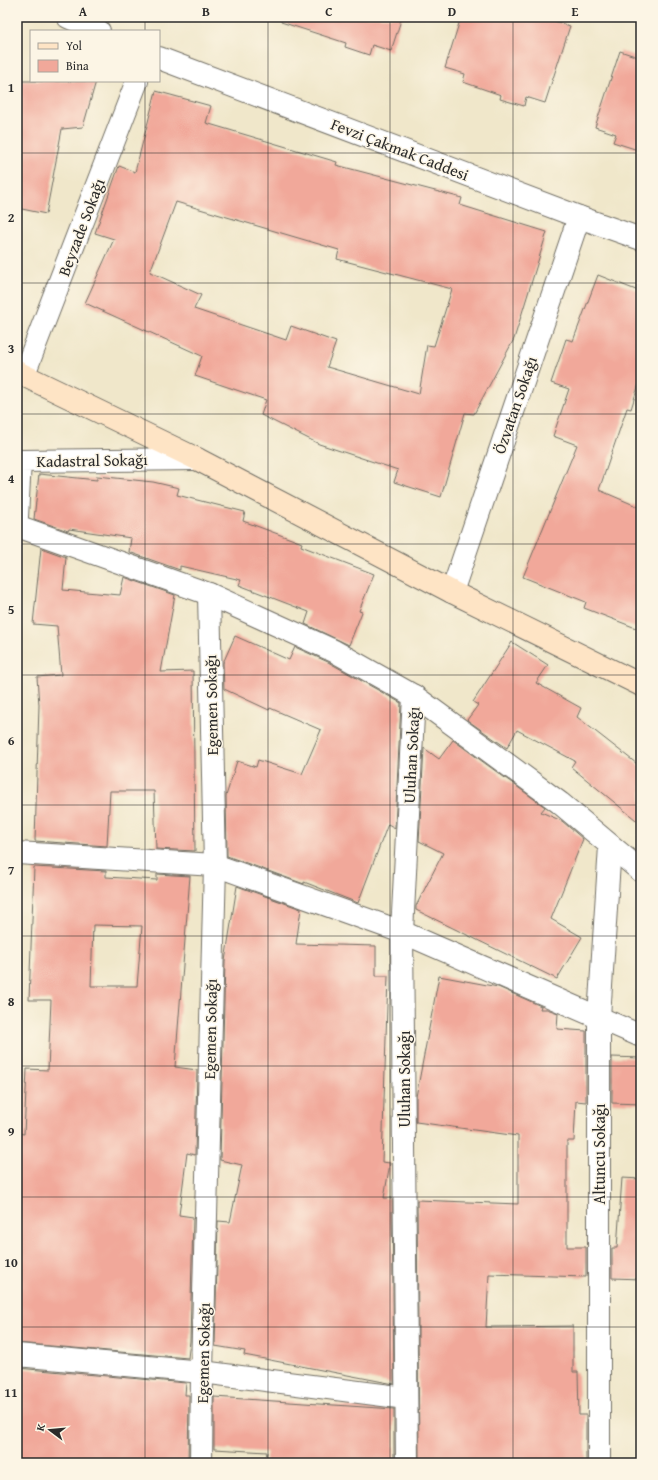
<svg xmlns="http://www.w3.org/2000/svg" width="658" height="1480" font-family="'Gentium Book Plus',serif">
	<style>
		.building { fill: #f1a89a; fill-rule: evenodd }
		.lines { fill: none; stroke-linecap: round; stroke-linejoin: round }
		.street-casing { stroke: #706d63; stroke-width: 24 }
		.secondary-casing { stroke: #706d63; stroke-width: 24 }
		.street { stroke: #fff; stroke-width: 22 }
		.secondary { stroke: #fee4c5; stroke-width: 22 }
		.grid { fill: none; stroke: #2b2b2b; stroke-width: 1; stroke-opacity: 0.55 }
		.labels { text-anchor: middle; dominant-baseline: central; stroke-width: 3; stroke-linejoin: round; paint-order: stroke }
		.street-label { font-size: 16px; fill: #2b2b2b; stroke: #fcf5e5 }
		.neatline { fill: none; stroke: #2b2b2b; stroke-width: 1.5 }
		.grid-label { font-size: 13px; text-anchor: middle; font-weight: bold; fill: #2b2b2b }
	</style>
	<rect width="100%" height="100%" fill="#fcf5e5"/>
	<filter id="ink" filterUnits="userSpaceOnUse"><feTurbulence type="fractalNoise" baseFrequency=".025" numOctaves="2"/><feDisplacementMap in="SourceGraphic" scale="8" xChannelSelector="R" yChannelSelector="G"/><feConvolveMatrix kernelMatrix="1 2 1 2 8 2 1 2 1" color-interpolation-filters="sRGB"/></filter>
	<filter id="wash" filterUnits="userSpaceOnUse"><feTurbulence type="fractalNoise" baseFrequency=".012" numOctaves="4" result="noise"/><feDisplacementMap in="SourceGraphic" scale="16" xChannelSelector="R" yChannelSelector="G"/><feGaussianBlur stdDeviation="0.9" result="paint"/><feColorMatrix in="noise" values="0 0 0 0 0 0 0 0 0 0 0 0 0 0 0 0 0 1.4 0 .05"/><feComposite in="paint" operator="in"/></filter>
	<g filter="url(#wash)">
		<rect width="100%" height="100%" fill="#f0e7ca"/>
		<g id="blocks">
			<g class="building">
				<polygon points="282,17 402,17 391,51 372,45 369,55 345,47 346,43 281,22"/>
				<polygon points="461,17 542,17 570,26 545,103 526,97 524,106 500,99 501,95 463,82 465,74 445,68"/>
				<polygon points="620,51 641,58 641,151 613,142 616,134 595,127"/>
				<polygon points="17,81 96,81 83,127 62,129 46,214 17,208"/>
				<path d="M156,91l55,15 -5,17 131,39 -1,3 126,33 -2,7 87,27 -33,107 -40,75 -9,-1 -24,84 -47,-15 4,-12 -79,-26 -58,-29 5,-15 -71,-24 7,-20 -117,-53 29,-64 -19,-6 24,-67 16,6zM176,202l163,48 -2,9 115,30 -18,57 -7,-1 -8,49 -92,-27 9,-25 -45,-16 -5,14 -92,-31 7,-14 -51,-23z"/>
				<polygon points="598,275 641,292 641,377 631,409 627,408 599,490 641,508 641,630 584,608 586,602 523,577 577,445 553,436 569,389 551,383 566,339 573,341"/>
				<polygon points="39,474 97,480 97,476 153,482 179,488 177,495 245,512 243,521 302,543 301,546 374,574 359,611 362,612 349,645 305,624 309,612 239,585 241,580 180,566 180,570 129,552 131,538 69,529 68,531 34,519"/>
				<polygon points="41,548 66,557 63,590 120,595 124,577 175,595 161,672 193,671 195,851 156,849 154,791 110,791 107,846 35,841 39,705 37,677 61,675 57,626 33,624"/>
				<polygon points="235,636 289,660 295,647 328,662 401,703 395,828 388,824 358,903 304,882 304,884 227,856 226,796 237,761 256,767 258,760 302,774 321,730 270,708 269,710 224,689 223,663"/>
				<polygon points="512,642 548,665 536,683 581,708 577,717 641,767 641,824 571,767 575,761 517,730 507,748 467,720 478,705 473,702"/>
				<polygon points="453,740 545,807 541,812 562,821 583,839 551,919 582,937 557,979 416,910 416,906 443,853 419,841 424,748 439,759"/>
				<path d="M34,867l72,4v6l51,3v-6l33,2 -15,191 22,3 -2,85 -8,-2 -8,62 14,2 -3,124 -2,17 -171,-15v-210l7,1 3,-65 21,1 3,-70h-22zM93,925l49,1 -5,60h-46z"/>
				<polygon points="237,886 301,909 296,944 376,946 376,976 388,976 382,1162 390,1163 384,1198 392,1198 394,1384 244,1355 245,1351 215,1346 218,1221 230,1222 242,1165 220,1160 225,961"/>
				<polygon points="439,976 498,987 541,1006 540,1009 547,1009 558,1013 557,1029 586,1031 586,1102 576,1101 574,1141 567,1141 567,1247 586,1247 586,1277 489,1274 486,1327 573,1326 573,1372 578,1372 579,1415 586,1415 586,1463 419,1463 417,1200 518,1204 518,1136 416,1122 416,1097"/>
				<polygon points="612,1057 641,1058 641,1104 612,1103"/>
				<polygon points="622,1178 641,1179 641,1279 612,1278 612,1248 617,1248"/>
				<polygon points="17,1368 186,1383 185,1395 189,1395 188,1463 17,1463"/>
				<polygon points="214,1397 394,1409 394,1463 265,1463 267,1452 214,1449"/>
			</g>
		</g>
	</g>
	<g filter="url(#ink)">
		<use href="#blocks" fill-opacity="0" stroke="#706d63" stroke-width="1"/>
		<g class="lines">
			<defs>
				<g id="street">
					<polyline points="68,17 99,31"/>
					<polyline points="159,58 579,217 641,239"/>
					<polyline points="24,374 137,81"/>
					<polyline points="17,517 20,461 197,459"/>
					<polyline points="17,526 209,594 334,651 414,696 560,803 641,871"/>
					<polyline points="452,592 579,217"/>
					<polyline points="17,853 215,865 402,932 641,1036"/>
					<polyline points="17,1355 202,1372 406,1398"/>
					<polyline points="201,1463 202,1372 215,865 209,594"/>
					<polyline points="407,1463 402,932 414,696"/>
					<polyline points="599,1463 599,1017 610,846"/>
				</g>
				<polyline id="secondary" points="17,372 197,459 452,592 641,685"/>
			</defs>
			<use href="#street" class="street-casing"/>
			<use href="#secondary" class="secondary-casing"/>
			<use href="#street" class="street"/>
			<use href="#secondary" class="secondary"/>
		</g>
	</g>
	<path class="grid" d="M145,17v14M268,17v1446M390,17v1446M513,17v1446M145,81v1382M17,153h624M17,283h624M17,414h624M17,544h624M17,675h624M17,805h624M17,936h624M17,1066h624M17,1197h624M17,1327h624"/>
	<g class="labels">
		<g class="street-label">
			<text transform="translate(400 149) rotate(21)">Fevzi Çakmak Caddesi</text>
			<text transform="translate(81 227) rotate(-69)">Beyzade Sokağı</text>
			<text transform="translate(515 405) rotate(-71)">Özvatan Sokağı</text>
			<text transform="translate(92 460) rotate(-1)">Kadastral Sokağı</text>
			<text transform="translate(211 705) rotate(-91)">Egemen Sokağı</text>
			<text transform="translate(411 755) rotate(-87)">Uluhan Sokağı</text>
			<text transform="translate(210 1029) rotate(-89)">Egemen Sokağı</text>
			<text transform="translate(404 1079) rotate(-90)">Uluhan Sokağı</text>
			<text transform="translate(599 1154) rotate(-90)">Altuncu Sokağı</text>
			<text transform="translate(203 1353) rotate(-89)">Egemen Sokağı</text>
		</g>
	</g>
	<rect width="658" height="1480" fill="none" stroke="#fcf5e5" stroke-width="44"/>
	<rect x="30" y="30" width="130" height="52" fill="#fcf5e5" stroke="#a8a49b"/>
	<rect x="38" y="43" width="20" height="6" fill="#fee4c5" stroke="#a8a49b"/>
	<text x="66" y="50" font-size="12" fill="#2b2b2b">Yol</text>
	<rect x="38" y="60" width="20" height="12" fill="#f1a89a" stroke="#a8a49b"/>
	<text x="66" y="70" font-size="12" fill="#2b2b2b">Bina</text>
	<g transform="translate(50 1430) rotate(286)" stroke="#fcf5e5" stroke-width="3" paint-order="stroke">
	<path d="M0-3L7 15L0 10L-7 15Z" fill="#2b2b2b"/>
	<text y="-6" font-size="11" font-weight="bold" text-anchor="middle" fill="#2b2b2b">K</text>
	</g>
	<rect x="22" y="22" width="614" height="1436" class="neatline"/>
	<g class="grid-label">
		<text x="83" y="16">A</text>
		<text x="206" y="16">B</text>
		<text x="329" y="16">C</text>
		<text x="452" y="16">D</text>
		<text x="575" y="16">E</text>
		<text x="11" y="92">1</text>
		<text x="11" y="222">2</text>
		<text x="11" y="353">3</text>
		<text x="11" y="483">4</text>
		<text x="11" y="614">5</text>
		<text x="11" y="745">6</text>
		<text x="11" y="875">7</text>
		<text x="11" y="1006">8</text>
		<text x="11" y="1136">9</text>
		<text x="11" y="1267">10</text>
		<text x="11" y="1397">11</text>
	</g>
</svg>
